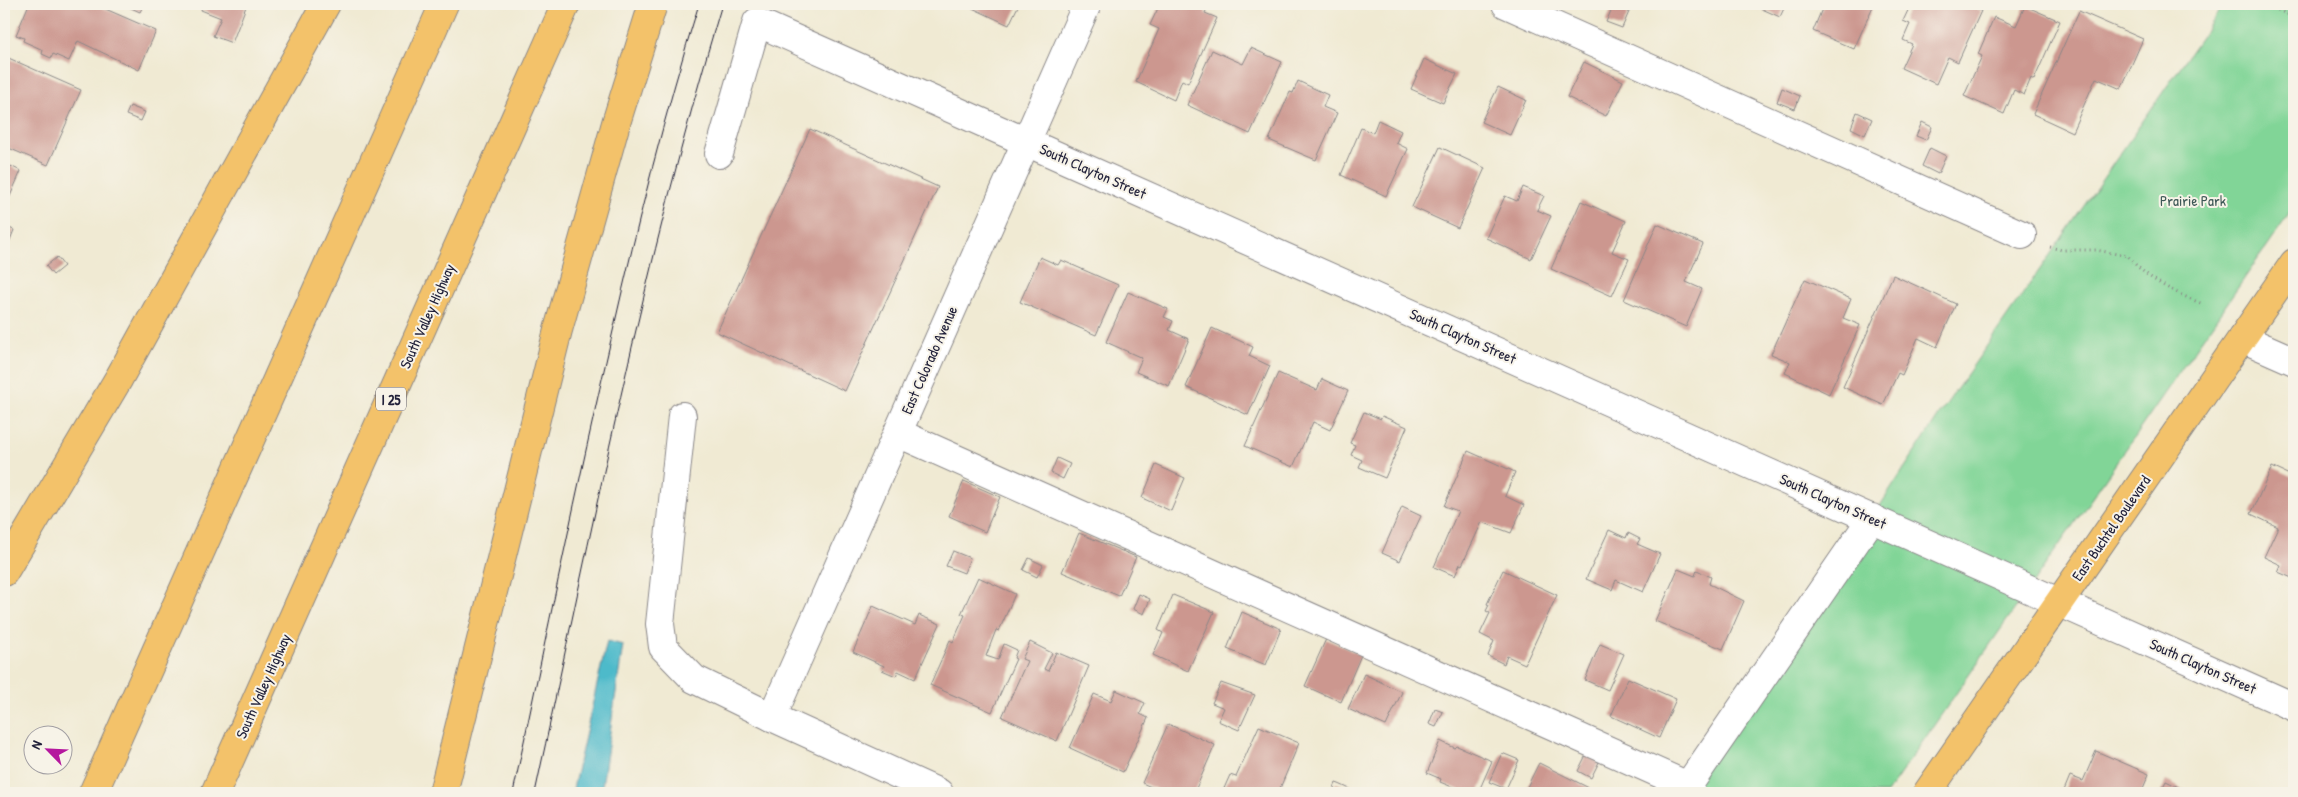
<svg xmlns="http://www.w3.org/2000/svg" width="2298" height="797" font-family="'Patrick Hand',sans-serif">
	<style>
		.green { fill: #81d597; stroke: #527c69 }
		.water { fill: #4ebaca; stroke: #386e82 }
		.building { fill: #cc978f }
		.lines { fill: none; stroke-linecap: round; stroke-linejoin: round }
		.minor-casing { stroke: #898687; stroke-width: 30 }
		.major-casing { stroke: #898687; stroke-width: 30 }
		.highway-casing { stroke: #898687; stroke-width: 30 }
		.path { stroke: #898687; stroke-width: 3; stroke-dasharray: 1 4; stroke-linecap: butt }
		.minor { stroke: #fff; stroke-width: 28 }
		.major { stroke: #f3c26a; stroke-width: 28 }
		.highway { stroke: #f3c26a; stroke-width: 28 }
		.tram { stroke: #22223b; stroke-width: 1 }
		.labels { text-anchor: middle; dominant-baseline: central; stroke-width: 4; stroke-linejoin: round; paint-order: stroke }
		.shield { fill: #f7f3e8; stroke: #62616f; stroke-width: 1 }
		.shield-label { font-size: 14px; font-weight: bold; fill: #22223b }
		.street-label { font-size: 15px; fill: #22223b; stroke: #f7f3e8 }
		.park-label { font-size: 15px; fill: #3e5857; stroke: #f7f3e8 }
	</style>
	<rect width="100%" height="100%" fill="#f7f3e8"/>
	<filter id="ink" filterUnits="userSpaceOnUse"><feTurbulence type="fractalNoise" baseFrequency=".02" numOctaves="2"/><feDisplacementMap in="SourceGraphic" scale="10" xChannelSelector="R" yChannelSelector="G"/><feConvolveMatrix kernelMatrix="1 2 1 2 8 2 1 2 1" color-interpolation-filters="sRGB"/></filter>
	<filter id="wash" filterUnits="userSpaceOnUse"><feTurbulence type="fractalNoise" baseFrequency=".0096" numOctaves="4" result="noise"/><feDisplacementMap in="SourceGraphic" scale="20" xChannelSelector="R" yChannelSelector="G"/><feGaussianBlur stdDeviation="1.12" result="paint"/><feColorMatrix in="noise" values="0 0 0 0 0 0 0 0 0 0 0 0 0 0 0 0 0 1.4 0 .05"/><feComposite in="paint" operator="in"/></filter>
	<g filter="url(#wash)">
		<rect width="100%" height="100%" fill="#f0ead3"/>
		<polygon class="green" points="2224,4 2294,4 2294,207 1887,793 1683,793 1872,518 1943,409"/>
		<polygon class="water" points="607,641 623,645 601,793 572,793"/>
		<g id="blocks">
			<g class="building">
				<polygon points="29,4 94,4 156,31 139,70 78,41 69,61 53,54 51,58 42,54 43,50 23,41 24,38 16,35"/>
				<polygon points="122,4 144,4 140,12"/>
				<polygon points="203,4 247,4 232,43 213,36 221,18 201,10"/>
				<polygon points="969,4 1019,4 1009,25 968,6"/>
				<polygon points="1160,4 1209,4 1205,13 1217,18 1188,83 1182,80 1174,100 1136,82 1159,29 1150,25"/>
				<polygon points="1614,4 1632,5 1622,28 1606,22"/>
				<polygon points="1751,4 1786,4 1780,17"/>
				<polygon points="1824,4 1874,4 1854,49 1813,31"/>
				<polygon points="1911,4 1965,4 1981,11 1958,62 1948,57 1936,84 1901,68 1912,44 1903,40 1910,24 1903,21"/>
				<polygon points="2025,6 2060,21 2034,80 2031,78 2024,95 2014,90 2004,114 1964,96 1982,56 1978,54 1994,17 2016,26"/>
				<polygon points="2079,11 2143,39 2121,89 2096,78 2072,132 2033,114"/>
				<polygon points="1251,48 1282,62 1250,134 1187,105 1212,50 1243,64"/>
				<polygon points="4,56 81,90 48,165 4,146 4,111 10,96 4,94"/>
				<polygon points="1424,59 1457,74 1443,103 1411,89"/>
				<polygon points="1584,62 1623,81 1606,116 1567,97"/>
				<polygon points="1298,81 1328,95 1323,107 1337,113 1316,160 1269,140 1290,92 1293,93"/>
				<polygon points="1498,87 1526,100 1510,135 1481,122"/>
				<polygon points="1782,88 1800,96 1795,109 1777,102"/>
				<polygon points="130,106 145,112 141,121 126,115"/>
				<polygon points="1857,112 1872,119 1865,135 1851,128"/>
				<polygon points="1378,120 1401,131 1396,143 1408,149 1386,196 1341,175 1361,128 1373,133"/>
				<polygon points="1922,122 1932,127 1926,140 1916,136"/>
				<polygon points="810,129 938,187 845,391 717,332"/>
				<polygon points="1440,147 1485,168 1458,228 1412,207"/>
				<polygon points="1930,148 1946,156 1938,174 1922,166"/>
				<polygon points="4,163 21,171 4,210"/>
				<polygon points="1523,187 1544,196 1537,210 1551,216 1531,259 1486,238 1505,196 1517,201"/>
				<polygon points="1581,201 1626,221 1612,252 1629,259 1612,296 1551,269"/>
				<polygon points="1657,224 1703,244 1686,282 1702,289 1686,327 1624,300"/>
				<polygon points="4,226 14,230 4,255"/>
				<polygon points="57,257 64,266 53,275 46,266"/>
				<polygon points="1040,257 1058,265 1061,260 1118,285 1096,335 1020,302"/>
				<polygon points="1893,275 1956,304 1937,347 1918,338 1902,375 1898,373 1883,405 1843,387"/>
				<polygon points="1805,279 1851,299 1843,318 1860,325 1829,394 1785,373 1790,362 1771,354"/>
				<polygon points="1128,292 1168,309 1164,317 1173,321 1169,330 1189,339 1169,386 1136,372 1142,358 1106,342"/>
				<polygon points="1212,328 1253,347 1249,356 1270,366 1248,415 1186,387"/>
				<polygon points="1278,373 1317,390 1322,379 1348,391 1330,430 1313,422 1293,467 1245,446"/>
				<polygon points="1364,412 1381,419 1382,416 1407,427 1385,478 1359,467 1362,460 1351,455 1355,445 1350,443"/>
				<polygon points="1468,451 1515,472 1505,496 1524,505 1511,533 1482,522 1462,565 1460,564 1455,576 1434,567 1458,511 1444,506"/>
				<polygon points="1057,458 1070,464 1063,479 1051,473"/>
				<polygon points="1156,465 1185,478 1171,511 1142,498"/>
				<polygon points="2272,467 2294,477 2294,574 2292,578 2278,572 2281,565 2264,557 2278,527 2251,514"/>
				<polygon points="964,481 1000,497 985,532 949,516"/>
				<polygon points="1402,507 1421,516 1400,561 1382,553"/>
				<polygon points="1609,530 1626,538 1628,533 1640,539 1637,544 1660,554 1643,592 1616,580 1612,590 1586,579"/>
				<polygon points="1079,533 1136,557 1119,596 1062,572"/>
				<polygon points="953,551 970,558 964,573 946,566"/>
				<polygon points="1029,558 1043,565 1037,577 1023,570"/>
				<polygon points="1678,569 1695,576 1697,570 1711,577 1709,584 1744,601 1723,649 1655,621"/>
				<polygon points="1503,570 1557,595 1525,664 1507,656 1504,664 1488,656 1494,641 1480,634 1490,613 1486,611 1489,605 1487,604"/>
				<polygon points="978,577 1015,594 999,631 996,630 986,656 998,660 1004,644 1017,650 1014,658 1016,659 992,712 930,685 950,640 953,642 965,615 961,614"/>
				<polygon points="1139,594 1150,599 1144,614 1133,609"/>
				<polygon points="1173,595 1214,612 1188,671 1153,655 1163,633 1158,630"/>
				<polygon points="873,606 915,625 919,615 940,624 915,679 898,671 896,676 882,670 884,666 853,652"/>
				<polygon points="1242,612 1281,629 1266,665 1227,649"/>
				<polygon points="1326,639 1361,655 1341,702 1305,686"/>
				<polygon points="1030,642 1052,653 1044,669 1048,671 1056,652 1089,666 1057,741 1002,717 1027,661 1022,659"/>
				<polygon points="1600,644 1624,654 1608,690 1585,680"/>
				<polygon points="1364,674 1402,692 1386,726 1348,709"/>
				<polygon points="1628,678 1676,699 1659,738 1611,716"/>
				<polygon points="1221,683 1255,695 1239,730 1218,721 1224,708 1212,703"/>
				<polygon points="1116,690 1145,703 1140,714 1148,718 1123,772 1070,748 1094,694 1111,701"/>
				<polygon points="1435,709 1443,712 1436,727 1429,724"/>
				<polygon points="1168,724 1215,745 1194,793 1165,793 1142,783"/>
				<polygon points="1259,726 1299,743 1278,793 1222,793 1230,775 1236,777"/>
				<polygon points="1440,741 1455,748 1457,746 1492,761 1478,793 1467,793 1440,782 1441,779 1427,773"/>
				<polygon points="2096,751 2149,774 2141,793 2063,793 2070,776 2083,781"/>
				<polygon points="1502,753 1519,760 1506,789 1489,782"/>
				<polygon points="1586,755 1599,762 1591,778 1578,771"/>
				<polygon points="1539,763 1597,792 1597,793 1524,793"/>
				<polygon points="2166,781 2191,793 2160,793"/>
				<polygon points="1336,783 1339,784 1359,793 1332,793"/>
			</g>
		</g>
	</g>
	<g filter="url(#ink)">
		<use href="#blocks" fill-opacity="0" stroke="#898687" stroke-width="1"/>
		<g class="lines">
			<defs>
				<g id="minor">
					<polyline points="1506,4 2022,235"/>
					<polyline points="719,154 757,22 2294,707"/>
					<polyline points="2242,338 2294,361"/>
					<polyline points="682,416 660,624 663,647 694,679 772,717 939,793"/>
					<polyline points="898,433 1688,786"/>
					<polyline points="772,717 1087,4"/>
					<polyline points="1683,793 1872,518"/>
				</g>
				<polyline id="major" points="1927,793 2294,263"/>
				<g id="highway">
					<polyline points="4,572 119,378 326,4"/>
					<polyline points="93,793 444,4"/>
					<polyline points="215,793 566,4"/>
					<polyline points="443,793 558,330 616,123 653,4"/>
				</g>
			</defs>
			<use href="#minor" class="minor-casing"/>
			<use href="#major" class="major-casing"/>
			<use href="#highway" class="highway-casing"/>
			<g class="path">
				<polyline points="2264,4 2294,17"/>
				<path d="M2050,247l12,3h34l32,6c18,23 47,37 75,48"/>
			</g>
			<use href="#minor" class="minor"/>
			<use href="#major" class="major"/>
			<use href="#highway" class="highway"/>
			<g class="tram">
				<path d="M513,793c33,-154 64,-308 100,-462 25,-110 52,-219 86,-327"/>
				<path d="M535,793c57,-264 109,-530 187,-789"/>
			</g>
		</g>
	</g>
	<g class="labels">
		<rect class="shield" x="376" y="387.5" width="30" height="23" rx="4"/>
		<g class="shield-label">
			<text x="391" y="399">I 25</text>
		</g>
		<g class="street-label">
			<text transform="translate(1093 171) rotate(24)">South Clayton Street</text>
			<text transform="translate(427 316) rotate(-66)">South Valley Highway</text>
			<text transform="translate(1463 336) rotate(24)">South Clayton Street</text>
			<text transform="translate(929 360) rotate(-66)">East Colorado Avenue</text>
			<text transform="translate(1833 501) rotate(24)">South Clayton Street</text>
			<text transform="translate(2111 528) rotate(-55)">East Buchtel Boulevard</text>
			<text transform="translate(2203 666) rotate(24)">South Clayton Street</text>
			<text transform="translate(263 686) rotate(-66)">South Valley Highway</text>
		</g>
		<g class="park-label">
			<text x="2193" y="200">Prairie Park</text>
		</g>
	</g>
	<rect width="2298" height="797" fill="none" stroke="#f7f3e8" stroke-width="20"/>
	<g transform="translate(48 750) rotate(294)"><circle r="24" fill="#f7f3e8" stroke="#a29fa3"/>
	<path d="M0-4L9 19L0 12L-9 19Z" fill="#b5179e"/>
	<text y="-8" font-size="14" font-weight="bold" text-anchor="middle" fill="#22223b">N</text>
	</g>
</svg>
